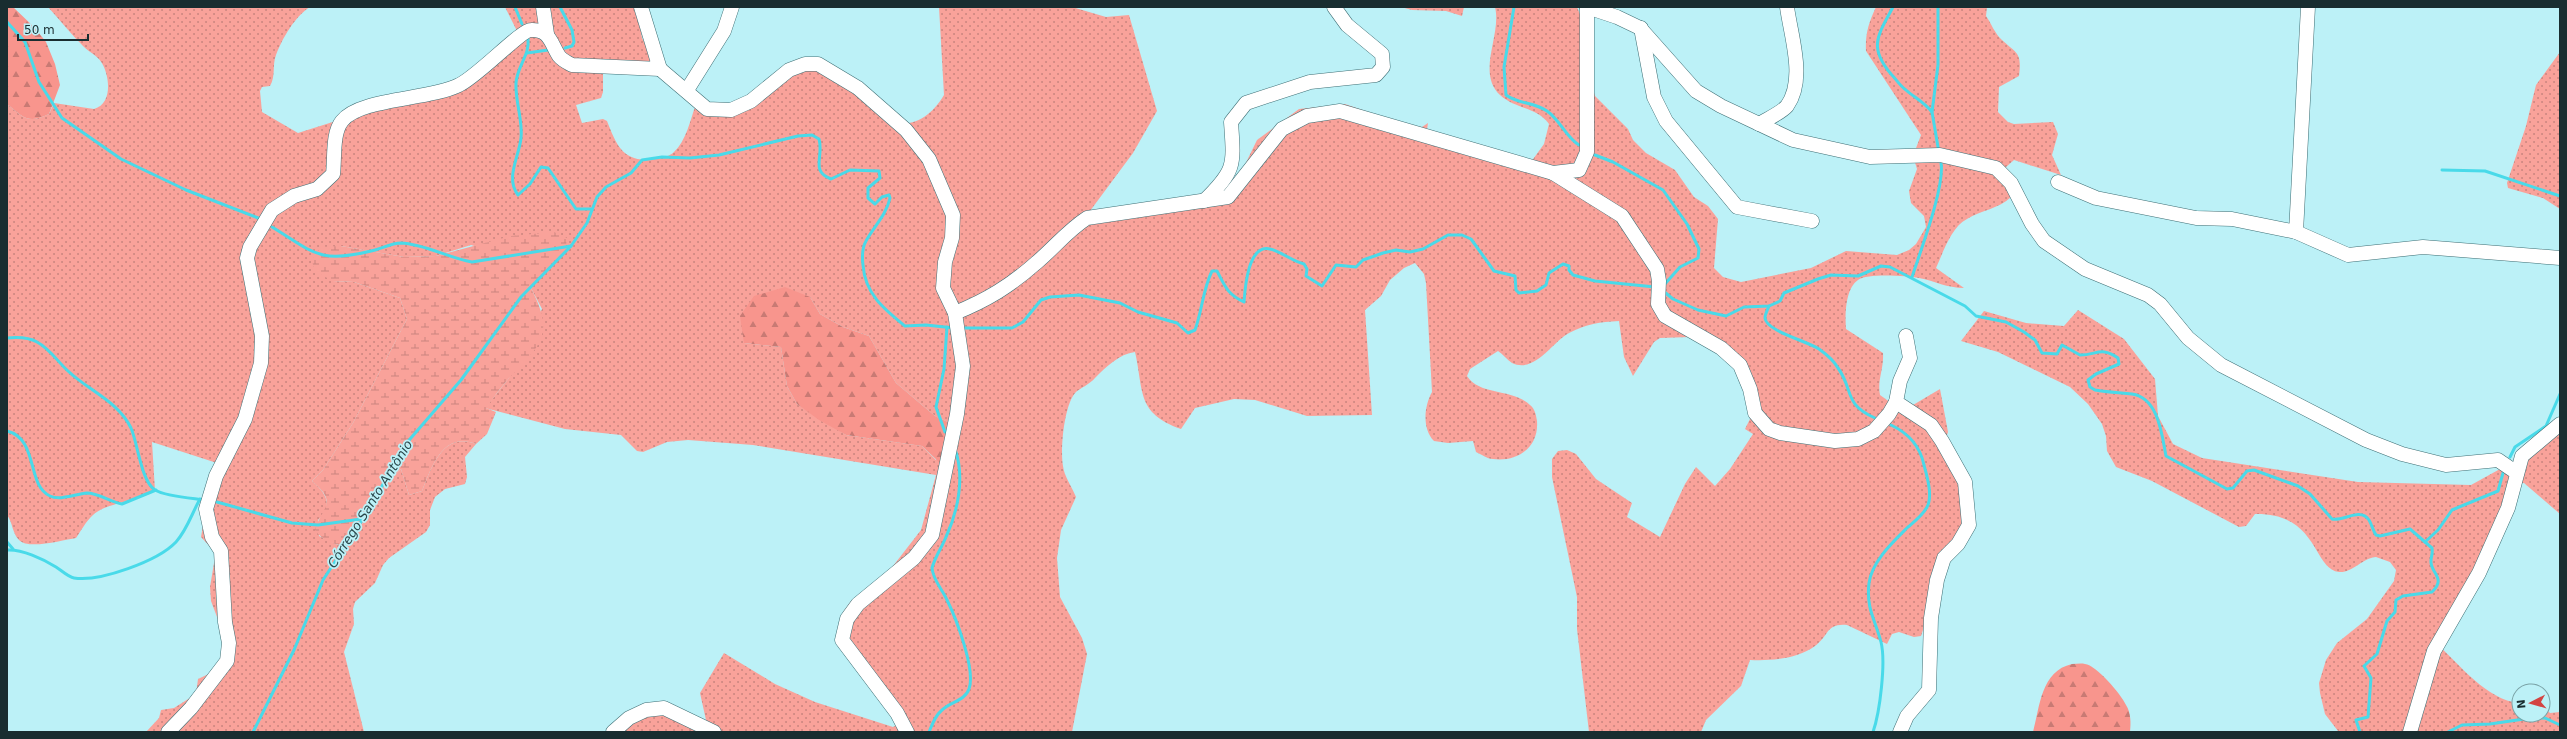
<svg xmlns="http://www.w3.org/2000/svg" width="2567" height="739" font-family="'DejaVu Sans',sans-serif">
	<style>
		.grass { fill: url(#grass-dots); fill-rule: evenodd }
		.forest { fill: url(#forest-firs) }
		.wetland { fill: url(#wetland-marsh) }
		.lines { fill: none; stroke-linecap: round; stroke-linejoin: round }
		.stream { stroke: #49dae9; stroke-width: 3 }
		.minor-casing { stroke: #3e6f75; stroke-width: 15 }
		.minor { stroke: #fff; stroke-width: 14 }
		.labels { text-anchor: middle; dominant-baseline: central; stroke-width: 3.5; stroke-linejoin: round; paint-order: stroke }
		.water-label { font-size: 13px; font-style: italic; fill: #2a484c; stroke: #bcf1f7 }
	</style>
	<defs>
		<pattern id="grass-dots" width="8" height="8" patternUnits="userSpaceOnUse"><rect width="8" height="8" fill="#f9a29a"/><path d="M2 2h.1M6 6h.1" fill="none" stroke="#c9847e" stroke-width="1.8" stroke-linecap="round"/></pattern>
		<pattern id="forest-firs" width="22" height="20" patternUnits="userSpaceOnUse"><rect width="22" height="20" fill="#f8958d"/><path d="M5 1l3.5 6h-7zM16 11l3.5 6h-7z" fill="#c87a74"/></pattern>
		<pattern id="wetland-marsh" width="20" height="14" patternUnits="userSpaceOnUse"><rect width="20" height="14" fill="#f9a29a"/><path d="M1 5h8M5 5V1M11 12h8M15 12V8" fill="none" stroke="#c9847e"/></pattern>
	</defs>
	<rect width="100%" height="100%" fill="#bcf1f7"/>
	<g class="grass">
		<path d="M48,7h262c-15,9 -28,32 -34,48 -4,10 0,21 -6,31l-8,1 -2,4 2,21 36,21 161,-51 58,-51 -12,-24h132l5,31 13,24 -52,7v23l-2,6 -25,7 6,18 21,-4 4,2c10,26 17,42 47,38 7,-1 15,-2 20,-7 12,-11 16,-31 21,-45l35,2 45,-30 45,-12 76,57c21,1 36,-9 48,-29l-5,-88h133l34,10 23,-2 28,96 -24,42 -43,58 133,-20 16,-14 18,-37 42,-31 46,-5 64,22 13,1 6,-4 -2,13 105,26 13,-18 5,-20c-12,-17 -34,-15 -49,-29 -24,-23 2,-60 -5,-88h82l7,17 5,51 6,21 33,33 5,11 13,13 29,17 19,27 14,9 10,13 -4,49 9,9 18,5 70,-14 35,-17 51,4 12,-5 7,-6 10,-17 -2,-11 -13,-13 -2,-12 8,-22 -4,-13 8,-21 -55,-84c-1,-17 3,-29 10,-44h111l-1,9c5,7 9,18 16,24 15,14 20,12 17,36l-20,11 -1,25 10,10 6,2 39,-2 5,12 -6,21 9,20 -47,-15 -8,7 5,30c-12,12 -30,13 -44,22 -16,8 -24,34 -31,49l28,20c-17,0 -29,-7 -45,-10 -13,-2 -51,-5 -61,2 -13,9 -13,35 -12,49l37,24c1,16 -6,27 -3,42l14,10 14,3 32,-19 8,43 -4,12 13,37 6,27 -1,28 -16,24 -25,76 -7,1 -15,-5 -7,2 -5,10 -40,-19c-21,-2 -18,11 -32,21 -18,13 -44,15 -65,14l-9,26 -35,34 -5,12h-112l-12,-103v-32l-25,-120v-18l6,-8 9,-1 9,4 20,25 36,24 -5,14 33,20 25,-53 11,-17 19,19 15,-17 23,-35 -8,-5 11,-22v-21l-6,-16 -60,-33 -30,1 -6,4 -21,34 -9,-19 -5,-36c-19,1 -33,3 -50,12 -16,8 -34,41 -57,30 -5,-3 -9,-9 -14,-12l-28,18 -3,7c13,20 45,12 63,29 5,4 6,10 7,16 2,26 -19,41 -44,38 -6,0 -12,-5 -17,-7l-3,-11 -25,2 -14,-2c-12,-12 -10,-35 -2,-49l-6,-109 -2,-9 -9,-11 -11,5 -14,12 -9,16 -16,14 7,105 -65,1 -52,-16 -21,-1 -39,9 -14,21c-45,-16 -37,-38 -46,-77 -16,2 -29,15 -40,26 -5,6 -16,11 -19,14 -12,12 -16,58 -13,74 1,10 9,21 13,31l-15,33 -4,28 3,39 22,41 5,16 -15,78h-457l38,-23 50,20 3,-9 -6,-27 24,-40 51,31 40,18 78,25 4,-2v-4l-58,-76 4,-33 8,-11 35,-26 35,-45 15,-55 -183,-30 -65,-5 -21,2 -24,10 -6,-1 -16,-16 -56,-6 -80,-21 24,-30 33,-69 -11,-21 20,-20 -80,-23 -35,11 -32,1 -63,-11 -8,35 21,1 46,16 7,21 -54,104 -30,47 -11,11c14,12 22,24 6,39l1,16 19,9 25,-22 27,-44 11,-10 8,26 13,-4c10,-25 21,-60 54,-47l-11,13 2,20 -2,7 -20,5 -10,8 -5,13v15l-4,7 -37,26 -6,7 -8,18 -20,19 -2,7 1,15 -10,28 20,80h-218l13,-14 2,-8 13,-2 22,-14 2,-15 21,-10 7,-28 -15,-40 -1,-14 5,-30 -2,-7 -12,-13 6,-34 13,-39 -68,-22 3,49c-16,10 -50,12 -62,24 -7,6 -12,16 -17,23 -13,2 -48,12 -57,2 -7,-7 -6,-17 -12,-25v-411c17,14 21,20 42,10l5,-11 40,6c18,-5 16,-30 9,-44 -4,-9 -13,-12 -20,-19 -12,-12 -23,-26 -35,-39zM810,297l10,17 23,13 26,9 27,47 39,33 17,8 -16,36 -14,-14 -76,-11 -49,-31 -10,-18 -6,-39 -37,-4z"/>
		<polygon points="1401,7 1464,7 1462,16 1446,11 1412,10"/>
		<polygon points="2560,52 2560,209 2543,198 2508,188 2507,183 2526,126 2536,85"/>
		<path d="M2078,310l46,29 31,40 3,37 15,28 29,14 156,24 113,3 49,-27 40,-38v94l-36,-31h-3l-85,160c23,21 51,57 83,60v12h24v-9l7,7 10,-1v20l-222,-1 -13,-17 -5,-21 -1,-10 7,-23 11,-17 30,-24 27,-38 2,-11 -6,-8 -14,-5c-14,1 -23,16 -37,15 -27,-4 -20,-59 -84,-58l-9,12 -7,1 -87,-46 -36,-14 -9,-16 -1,-15 -4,-12 -14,-20 -18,-17 -72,-35 -37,-11 23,-30 42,12 38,3z"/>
	</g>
	<g class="forest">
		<path d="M7,7h6l22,21 11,14 9,22 5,21 -11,29c-21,10 -25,4 -42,-10z"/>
		<polygon points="785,287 810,297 820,314 843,327 869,336 896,383 935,416 952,424 941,464 922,446 846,435 819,420 797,404 787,386 781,347 744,343 740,316 754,296"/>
		<path d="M2072,664c4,0 9,-1 13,0 11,1 36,30 41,41 5,8 5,18 4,27h-97c7,-26 8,-61 39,-68z"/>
	</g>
	<path class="wetland" d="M554,232l13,6 -2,15 -34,35c23,45 12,55 -20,88 -9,10 -17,21 -25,32l10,4 -9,22 -11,10c-33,-13 -44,22 -54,47l-13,4 -8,-26 -11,10 -42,67c-12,-1 -26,-5 -33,-16 7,-24 24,-26 -3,-49l11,-11 30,-47 54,-104 -7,-21 -46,-16 -21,-1 -19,-10 -2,-12 9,-12 20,-1 63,11 32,-1 75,-20z"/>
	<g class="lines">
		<g class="stream">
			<polyline points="515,7 522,24"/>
			<polyline points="560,7 572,30 574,42 572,46 565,48"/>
			<path d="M1514,7l-10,60 2,28c12,9 28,7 41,16 13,9 19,26 32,34"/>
			<path d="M1893,7c-15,28 -25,40 -2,67 5,5 9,12 15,16 9,8 18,12 26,22"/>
			<polyline points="1938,7 1938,65 1932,112 1938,147"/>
			<polyline points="7,22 25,42 39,82 62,118 121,159 186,190 258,218"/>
			<path d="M528,39c2,16 -11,27 -12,44 -1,18 7,37 5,55 -2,19 -16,40 -3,57l12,-11 11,-17 7,1 28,41h15"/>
			<polyline points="527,53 548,50"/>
			<polyline points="1595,155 1613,162 1663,190 1687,224 1699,249 1698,258 1680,267 1664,285"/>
			<polyline points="2442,170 2485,171 2560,196"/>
			<path d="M272,227c41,25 47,37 99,24 10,-2 20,-8 30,-8 24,1 47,15 71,19l99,-16"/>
			<path d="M1912,277c8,-25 33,-90 29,-114"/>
			<path d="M1662,290l11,9 25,11 28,6 18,-9 25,-1 11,-5 4,-8 34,-14 13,-4 27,1 23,-10 9,1 75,39 11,10 30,6 18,10 11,8 7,13 15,1 5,-9 18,10c17,0 21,-9 38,3l1,6 -23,10 -8,6 2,7 5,3c12,2 25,3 37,4 27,4 30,42 34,62l61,33 6,-1 14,-17 7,-1 44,16 12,8 22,25c11,3 28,-12 37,1 3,5 4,11 7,15l4,1 30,-7 22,19c1,6 -1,8 -1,13 -1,12 16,17 1,31l-29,4 -7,4 -1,12 -8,9 -10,33 -13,12 7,12 -3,39 -12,3 4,12"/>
			<path d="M1769,306c-1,3 -4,8 -4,12 1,13 42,23 54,31 7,5 15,12 19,19 16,22 5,36 37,50"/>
			<path d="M962,328h50l11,-6 18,-22 9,-3 29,-2 41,8 18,9 39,11 11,10 7,-3c7,-19 8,-41 17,-59h5c8,15 10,23 27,31 1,-14 4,-58 26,-53 12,3 22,12 34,15l3,5 -1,7 16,10 14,-21 20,2 7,-7 20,-7 13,-3 14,2 13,-3 25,-14h14l9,4 23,32 21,5 1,14 3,3 18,-2 9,-6 3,-12 14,-9 6,2v4l4,5 22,6 60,6"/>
			<path d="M7,338c10,-1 21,-1 30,4 13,7 20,19 31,29 21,20 50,30 63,57 7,16 10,53 24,62 12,7 37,8 51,10"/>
			<path d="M7,431c32,8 19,54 43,65 10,5 25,-2 37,-3 11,0 24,9 35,11l34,-14"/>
			<polyline points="945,432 936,407 944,369 947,327"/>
			<polyline points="2510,457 2515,447 2546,426 2560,394"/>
			<polyline points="217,502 292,523 318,525 361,519"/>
			<polyline points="7,542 13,549"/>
			<polyline points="2425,542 2438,530 2452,510 2498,491 2503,473"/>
			<path d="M7,550c15,-1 36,9 49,17 5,3 12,10 18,11 26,4 84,-17 102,-36 11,-12 16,-29 24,-43"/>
			<path d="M253,732l41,-82 29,-70 47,-72 34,-62 57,-66 60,-83 50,-51 16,-23 10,-26 9,-10 25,-14 11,-13 20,-3 28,1 29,-3 79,-19 14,-1 7,4c5,18 -9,32 12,40l19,-9 29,1 1,7 -12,10v10l7,6 7,-7 7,-2 1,3c-4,18 -16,28 -24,43 -4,7 -4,16 -3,24 2,29 21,44 42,61l21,-1 28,3"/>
			<path d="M929,732c3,-7 6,-16 12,-21 8,-9 24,-10 28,-22 7,-19 -13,-71 -22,-89 -5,-11 -14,-20 -15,-32 3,-11 10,-21 14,-31 12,-26 19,-60 9,-88"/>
			<path d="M1873,732c7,-20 13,-70 8,-90 -6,-23 -15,-33 -12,-59 3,-22 24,-41 39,-56 7,-6 15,-12 19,-20 6,-11 0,-31 -3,-42 -4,-19 -16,-32 -33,-40"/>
			<polyline points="2448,732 2462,725 2490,724 2531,718 2545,718 2560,725"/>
		</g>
		<defs>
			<g id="minor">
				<polyline points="543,7 547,34"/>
				<polyline points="1587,7 1617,17 1640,28 1696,91 1721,106 1793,140 1870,157 1940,155 1996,168 2011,183 2032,224 2044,241 2085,269 2148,295 2160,304 2188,338 2221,365 2366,440 2402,454 2446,465 2498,460 2517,473"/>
				<polyline points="1641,28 1654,97 1666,121 1737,207 1812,221"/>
				<polyline points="660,69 707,109 731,110 751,101 789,70 805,64 818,64 858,88 906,130 929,159 953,215 952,238 945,262 943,288 955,313 963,366 957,414 932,535 914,558 858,604 847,619 842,640 897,713 907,732"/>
				<polyline points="687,90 724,31 732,7"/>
				<path d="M1759,124c8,-5 22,-11 28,-18 19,-27 4,-69 0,-99"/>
				<polyline points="1553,173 1579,170 1587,152 1587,7"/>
				<polyline points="2058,182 2096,198 2196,218 2232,219 2296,232 2348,255 2423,247 2560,258"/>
				<path d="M1204,201c32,-31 30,-36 27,-79l15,-19 64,-21 66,-7 7,-8 -1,-13 -35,-29 -13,-18"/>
				<polyline points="2296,232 2308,7"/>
				<path d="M955,313c32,-13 55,-27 81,-50 18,-15 31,-32 51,-45l141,-21 54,-68 25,-13 33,-5 213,62 69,43 35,53 2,12 -1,23 7,12 56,32 19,17 10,24 5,24 14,16 11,4 55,8 23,-2 16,-8 15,-17 7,-12"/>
				<path d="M168,732l23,-24 36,-47 2,-18 -4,-21 -4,-71 -9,-14 -6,-28 10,-33 29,-57 16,-56 1,-27 -15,-78 3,-11 22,-37 22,-14 23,-7 16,-15c2,-15 -1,-41 9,-53 18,-23 87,-21 117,-36 18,-8 62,-55 72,-55 19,-1 20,14 28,26 3,4 9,7 13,9l88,4 -19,-62"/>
				<polyline points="613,732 629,718 646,710 664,708 714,732"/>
				<polyline points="1900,732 1907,716 1929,690 1931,618 1937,580 1944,558 1958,544 1969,525 1965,482 1942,441 1931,425 1896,402 1900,381 1910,358 1906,336"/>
				<polyline points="2410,732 2434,651 2479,573 2508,508 2522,456 2560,424"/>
			</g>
		</defs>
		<use href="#minor" class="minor-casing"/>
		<use href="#minor" class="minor"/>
	</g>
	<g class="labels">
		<g class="water-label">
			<text transform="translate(370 504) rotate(-58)">Córrego Santo Antônio</text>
		</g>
	</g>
	<rect width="2567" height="739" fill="none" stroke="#192d30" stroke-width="16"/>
	<g transform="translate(2531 703) rotate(264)"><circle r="19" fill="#bcf1f7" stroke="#7ba3a7"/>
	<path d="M0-3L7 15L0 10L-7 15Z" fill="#d34443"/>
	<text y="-6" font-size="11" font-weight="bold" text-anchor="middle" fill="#192d30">N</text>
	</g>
	<path d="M18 34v6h70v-6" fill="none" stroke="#192d30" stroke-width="2"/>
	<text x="24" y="34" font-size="12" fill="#192d30" stroke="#bcf1f7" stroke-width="3" paint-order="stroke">50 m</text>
</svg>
